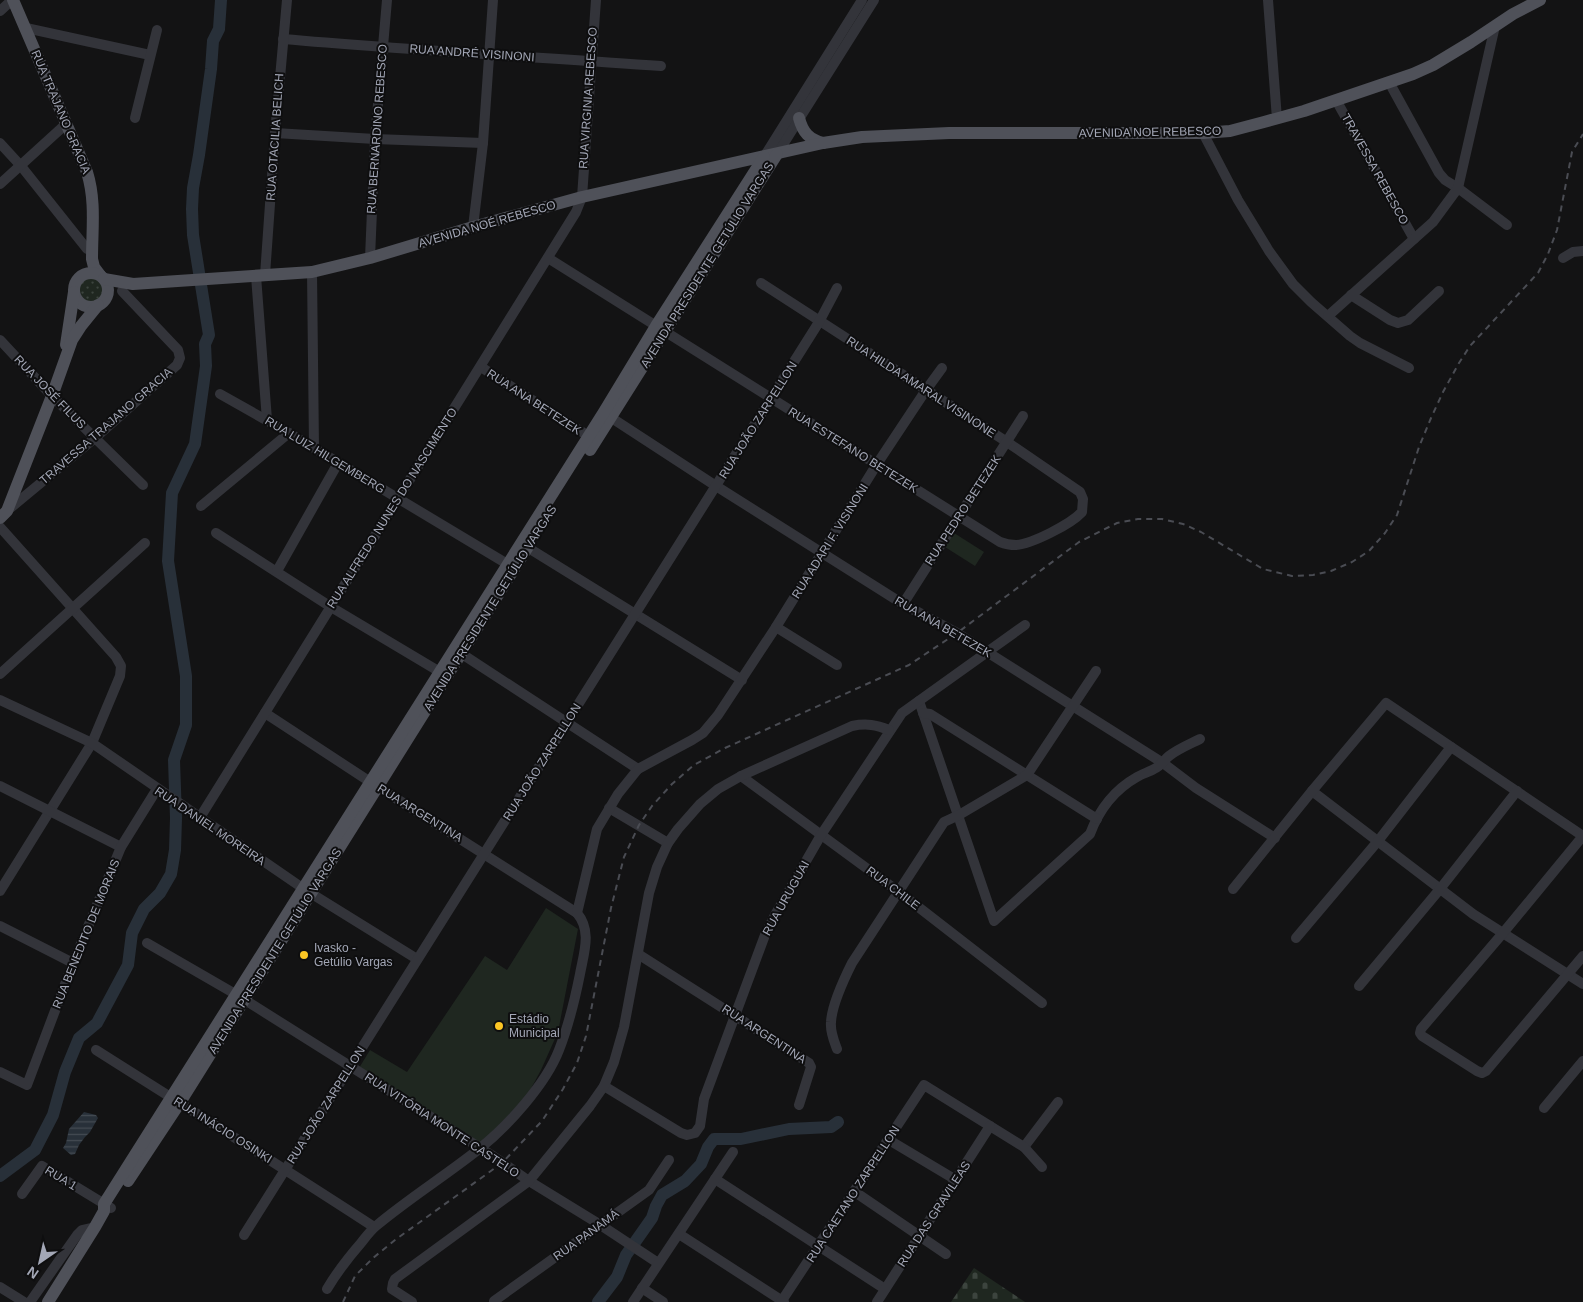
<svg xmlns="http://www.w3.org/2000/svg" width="1583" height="1302" font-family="Arial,sans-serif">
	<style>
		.cemetery { fill: url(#cemetery-stones) }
		.park { fill: url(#park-dots) }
		.garden { fill: #1f2720 }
		.water { fill: url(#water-rules) }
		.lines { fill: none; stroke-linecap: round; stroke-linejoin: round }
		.river { stroke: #283039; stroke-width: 12 }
		.minor { stroke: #33343a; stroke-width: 10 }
		.major { stroke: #4f5159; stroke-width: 12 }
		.rail { stroke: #4a4c53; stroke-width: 2; stroke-dasharray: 6 5; stroke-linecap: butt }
		.poi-dot { fill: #fbc624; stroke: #0e0e0f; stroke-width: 2 }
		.labels { text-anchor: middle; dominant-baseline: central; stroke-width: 4; stroke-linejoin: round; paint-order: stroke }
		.street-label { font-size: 12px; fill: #a3a7b6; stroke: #0e0e0f }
		.poi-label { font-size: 12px; fill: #a3a7b6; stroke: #0e0e0f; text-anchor: start }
	</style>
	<defs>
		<pattern id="cemetery-stones" width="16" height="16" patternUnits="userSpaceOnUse" patternTransform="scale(1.25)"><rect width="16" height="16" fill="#1f2720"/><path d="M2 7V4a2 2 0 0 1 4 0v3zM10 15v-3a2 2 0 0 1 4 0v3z" fill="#3c443e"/></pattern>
		<pattern id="park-dots" width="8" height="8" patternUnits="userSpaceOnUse" patternTransform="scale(1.25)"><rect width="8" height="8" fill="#1f2720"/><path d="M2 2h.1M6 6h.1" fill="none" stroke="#3c443e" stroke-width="1.8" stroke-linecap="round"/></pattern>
		<pattern id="water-rules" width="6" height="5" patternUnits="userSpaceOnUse" patternTransform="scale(1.25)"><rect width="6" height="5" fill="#283039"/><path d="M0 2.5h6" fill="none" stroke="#444b53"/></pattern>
	</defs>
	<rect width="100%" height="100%" fill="#131314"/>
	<polygon class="cemetery" points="974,1268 1025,1302 951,1302"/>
	<circle class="park" cx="91" cy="290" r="12"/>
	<g class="garden">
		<polygon points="954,533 984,552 975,566 945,547"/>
		<polygon points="546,908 578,929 558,1032 541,1070 528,1094 482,1144 359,1068 370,1050 407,1072 485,956 507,970"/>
	</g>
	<polygon class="water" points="84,1112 96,1115 98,1118 90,1132 85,1137 79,1145 75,1154 71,1155 63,1148 66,1143 69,1129"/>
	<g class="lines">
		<g class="river">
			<polyline points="0,1176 35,1150 53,1115 65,1072 79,1038 97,1023 128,965 132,933 144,909 160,893 171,874 175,850 176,818 174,760 186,725 186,676 168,561 172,493 195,444 206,366 205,344 209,335 193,235 192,209 193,188 199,155 211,69 213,41 219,29 221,0"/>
			<polyline points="598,1302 617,1277 626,1255 652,1218 656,1206 662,1195 685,1181 701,1164 708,1147 714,1139 741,1139 789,1129 831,1127 838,1122"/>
		</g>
		<g class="minor">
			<polyline points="1268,0 1277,119"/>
			<polyline points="0,11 12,0"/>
			<polyline points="26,28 150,55"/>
			<path d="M283,39c125,11 252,18 378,27"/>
			<polyline points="1389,82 1439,173 1445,180 1458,188 1507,225"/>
			<polyline points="1336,100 1414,239"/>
			<polyline points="135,118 157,30"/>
			<polyline points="275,133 375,139 483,143"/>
			<polyline points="1203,133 1238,200 1269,251 1293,284 1311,302 1350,336 1360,343 1409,368"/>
			<polyline points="0,143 21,166 87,249"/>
			<polyline points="777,154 874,0"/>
			<polyline points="764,157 862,0"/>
			<polyline points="0,184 66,124"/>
			<polyline points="473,227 483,143 493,0"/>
			<polyline points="370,258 375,139 387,0"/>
			<path d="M548,258l452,284c5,2 10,3 16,3 16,-1 55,-21 66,-33l1,-13 -3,-7 -73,-50 -246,-159"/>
			<polyline points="1563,258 1573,252 1583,251"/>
			<polyline points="312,272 314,448"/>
			<polyline points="265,275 275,133 287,0"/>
			<polyline points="256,276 267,420"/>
			<polyline points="1351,295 1390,320 1398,323 1408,320 1439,291"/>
			<polyline points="1328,316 1433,222 1458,188 1495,26"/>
			<polyline points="0,340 52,396 143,485"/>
			<polyline points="481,367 593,439"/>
			<polyline points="220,394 289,433 514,568"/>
			<polyline points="604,413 716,486 903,604 957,633 1163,763 1196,788 1275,838"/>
			<polyline points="201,506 289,433"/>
			<polyline points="8,510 95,438 177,365 180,358 178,350 122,291"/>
			<polyline points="0,527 116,657 121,666 120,676 92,743 0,891"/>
			<polyline points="216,533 331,607 445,675"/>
			<polyline points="522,544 742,680"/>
			<polyline points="277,571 338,463"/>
			<polyline points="903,604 1023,416"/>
			<polyline points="776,627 837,665"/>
			<polyline points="462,654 638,769"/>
			<polyline points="0,674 145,543"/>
			<polyline points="0,700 92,743 304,889 417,959"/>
			<path d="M919,701l75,220 96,-87c9,-24 24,-44 47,-57 5,-3 12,-5 17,-8 7,-3 10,-9 15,-13 9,-7 21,-12 31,-17"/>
			<polyline points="265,713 378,787 577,913"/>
			<polyline points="923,713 930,714 1097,819"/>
			<polyline points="741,776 899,892 1042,1003"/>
			<polyline points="0,786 121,847"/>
			<polyline points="1312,791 1473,914 1583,984"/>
			<polyline points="609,808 668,843"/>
			<polyline points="199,819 576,212 582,197 596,0"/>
			<polyline points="1233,889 1312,791 1386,703 1583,836 1503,933 1421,1029 1420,1033 1422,1036 1477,1071 1482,1073 1486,1071 1583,956"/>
			<polyline points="0,926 73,963"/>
			<polyline points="1296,938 1378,841 1451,747"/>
			<polyline points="147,943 237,995 493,1156 529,1181 599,1224 658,1263"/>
			<polyline points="638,954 809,1063 811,1067 799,1105"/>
			<polyline points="1359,986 1440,889 1517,791"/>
			<path d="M837,1049c-3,-8 -7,-17 -6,-27 1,-18 13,-43 21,-59l92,-141 15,-7 68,-40 69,-104"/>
			<path d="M96,1050c93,59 186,117 278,177"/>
			<polyline points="0,1072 27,1085 73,963 121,847 157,789"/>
			<polyline points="604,1086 681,1133 687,1135 695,1133 700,1126 704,1099 765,935 775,915 821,835 902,713 1025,625"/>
			<polyline points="1544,1108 1583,1061"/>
			<polyline points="889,1140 956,1180"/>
			<polyline points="1024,1147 1058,1102"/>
			<polyline points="715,1179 885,1289"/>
			<polyline points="855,1192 946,1254"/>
			<polyline points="22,1194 42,1166 111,1208"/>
			<polyline points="679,1234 784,1302"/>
			<polyline points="244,1235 819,322 837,288"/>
			<polyline points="0,1287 24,1302"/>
			<polyline points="642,1288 663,1302"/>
			<path d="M327,1289c10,-17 21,-31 34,-46 4,-5 9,-12 15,-17 32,-27 69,-50 103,-77 28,-22 67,-65 80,-99 9,-23 16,-51 21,-76 4,-22 12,-43 -3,-61l20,-84 21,-35 20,-25 54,-29 11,-7 15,-18 58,-88 101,-163 49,-74 16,-22"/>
			<polyline points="494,1301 649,1190 669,1160"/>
			<polyline points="30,1302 77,1235 82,1230 95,1227"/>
			<path d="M412,1302l-20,-13 1,-6 2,-4 134,-98 61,-75 14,-20 10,-24 10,-35 25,-134 8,-26 11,-24 10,-14 22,-25 18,-15 23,-13 111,-50c15,-3 24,-1 37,4"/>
			<polyline points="633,1302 733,1152"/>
			<polyline points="781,1302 924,1085 1024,1147 1042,1167"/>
			<polyline points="877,1302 990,1126"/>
		</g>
		<g class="major">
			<path d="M13,0l74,172c9,29 5,57 5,87l2,8 6,8"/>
			<path d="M799,118c4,15 10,21 24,25"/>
			<circle cx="91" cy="290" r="17"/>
			<polyline points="104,279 133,284 312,272 370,258 473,227 582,197 823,143 862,137 949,133 1203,133 1230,131 1264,122 1304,111 1413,74 1433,65 1471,42 1513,14 1540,0"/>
			<polyline points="66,345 74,292"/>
			<polyline points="590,450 777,154"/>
			<polyline points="0,518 7,511 52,396 72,340 81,326 98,305"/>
			<polyline points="128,1181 179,1104 529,545"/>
			<polyline points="48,1302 95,1227 104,1211 104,1204 604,412 656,326 764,157"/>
		</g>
		<polyline class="rail" points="343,1302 355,1276 373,1258 395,1240 502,1163 542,1121 563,1089 577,1063 586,1036 611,908 624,857 639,825 652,806 672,784 694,765 725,748 909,665 957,633 1079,542 1117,523 1138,519 1162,519 1183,524 1201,532 1263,569 1292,576 1313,575 1331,571 1352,562 1369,551 1385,533 1397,515 1419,447 1431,418 1443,392 1459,363 1470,346 1538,273 1548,254 1557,230 1572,152 1583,134"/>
	</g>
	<g class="poi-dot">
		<circle cx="304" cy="955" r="5"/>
		<circle cx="499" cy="1026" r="5"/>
	</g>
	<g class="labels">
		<g class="street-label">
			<text transform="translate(472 53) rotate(4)">RUA ANDRÉ VISINONI</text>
			<text transform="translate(588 98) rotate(-86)">RUA VIRGINIA REBESCO</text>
			<text transform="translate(61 112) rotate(67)">RUA TRAJANO GRACIA</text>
			<text transform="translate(377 129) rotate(-86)">RUA BERNARDINO REBESCO</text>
			<text transform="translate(1150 132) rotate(-1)">AVENIDA NOE REBESCO</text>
			<text transform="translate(275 137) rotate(-86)">RUA OTACILIA BELICH</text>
			<text transform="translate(1375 169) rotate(61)">TRAVESSA REBESCO</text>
			<text transform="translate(487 224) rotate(-16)">AVENIDA NOÉ REBESCO</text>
			<text transform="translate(707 265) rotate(-58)">AVENIDA PRESIDENTE GETÚLIO VARGAS</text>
			<text transform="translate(921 387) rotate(33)">RUA HILDA AMARAL VISINONE</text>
			<text transform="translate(50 392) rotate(46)">RUA JOSÉ FILUS</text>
			<text transform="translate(534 402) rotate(33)">RUA ANA BETEZEK</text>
			<text transform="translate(758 420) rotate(-58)">RUA JOÃO ZARPELLON</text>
			<text transform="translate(106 426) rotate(-41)">TRAVESSA TRAJANO GRACIA</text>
			<text transform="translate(853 450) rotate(32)">RUA ESTEFANO BETEZEK</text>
			<text transform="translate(325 455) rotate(31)">RUA LUIZ HILGEMBERG</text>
			<text transform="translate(392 508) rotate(-58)">RUA ALFREDO NUNES DO NASCIMENTO</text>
			<text transform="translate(963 510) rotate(-57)">RUA PEDRO BETEZEK</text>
			<text transform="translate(830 541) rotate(-58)">RUA ADARI F. VISINONI</text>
			<text transform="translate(490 608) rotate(-58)">AVENIDA PRESIDENTE GETÚLIO VARGAS</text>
			<text transform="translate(943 627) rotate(30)">RUA ANA BETEZEK</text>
			<text transform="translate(542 762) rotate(-58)">RUA JOÃO ZARPELLON</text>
			<text transform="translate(420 813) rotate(32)">RUA ARGENTINA</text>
			<text transform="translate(210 826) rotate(34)">RUA DANIEL MOREIRA</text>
			<text transform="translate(893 888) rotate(37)">RUA CHILE</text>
			<text transform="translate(786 898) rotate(-61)">RUA URUGUAI</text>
			<text transform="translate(86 934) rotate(-68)">RUA BENEDITO DE MORAIS</text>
			<text transform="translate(275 951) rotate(-58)">AVENIDA PRESIDENTE GETÚLIO VARGAS</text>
			<text transform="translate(764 1034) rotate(33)">RUA ARGENTINA</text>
			<text transform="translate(326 1105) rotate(-58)">RUA JOÃO ZARPELLON</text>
			<text transform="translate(442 1125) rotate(33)">RUA VITÓRIA MONTE CASTELO</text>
			<text transform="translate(223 1130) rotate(32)">RUA INÁCIO OSINKI</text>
			<text transform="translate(61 1178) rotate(31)">RUA 1</text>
			<text transform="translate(853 1194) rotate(-57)">RUA CAETANO ZARPELLON</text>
			<text transform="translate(934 1214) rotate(-57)">RUA DAS GRAVILEAS</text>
			<text transform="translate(586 1235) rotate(-36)">RUA PANAMÁ</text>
		</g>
		<g class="poi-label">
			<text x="314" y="948">Ivasko -<tspan x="314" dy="14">Getúlio Vargas</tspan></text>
			<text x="509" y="1019">Estádio<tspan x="509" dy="14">Municipal</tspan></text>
		</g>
	</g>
	<g transform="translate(40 1262) rotate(214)" stroke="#0e0e0f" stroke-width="4" paint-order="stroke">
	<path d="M0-4L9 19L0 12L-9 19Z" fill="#a3a7b6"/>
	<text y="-8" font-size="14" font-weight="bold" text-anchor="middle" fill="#a3a7b6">N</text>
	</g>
</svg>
